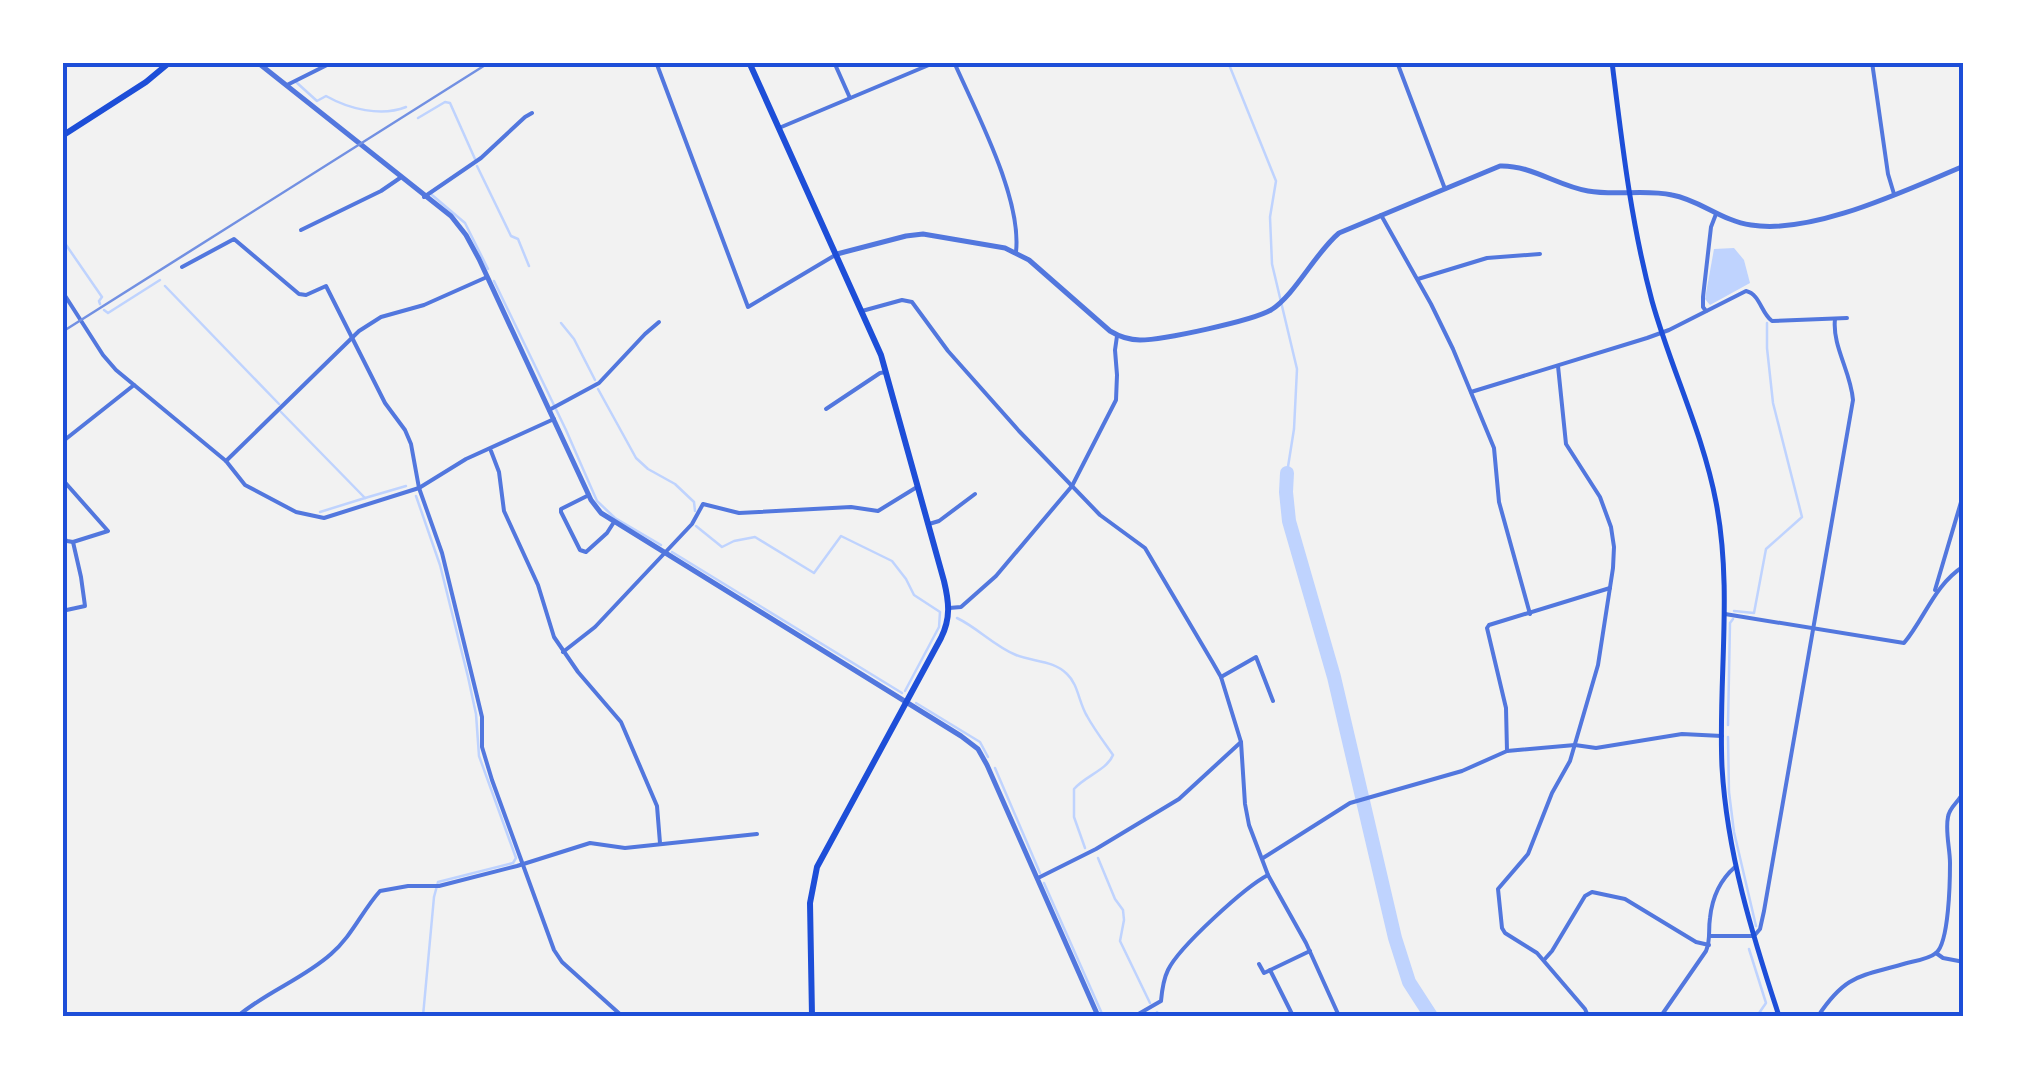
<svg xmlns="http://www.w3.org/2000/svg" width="2026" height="1079" font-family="'Zilla Slab',serif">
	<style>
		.water { fill: #bfd3fe }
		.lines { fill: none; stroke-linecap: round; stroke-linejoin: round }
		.stream { stroke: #bfd3fe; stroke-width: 2.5 }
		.river { stroke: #bfd3fe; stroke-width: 14 }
		.minor { stroke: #5277de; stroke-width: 4 }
		.tertiary { stroke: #5277de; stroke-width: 5 }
		.secondary { stroke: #1d4ed8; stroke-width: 5 }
		.primary { stroke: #1d4ed8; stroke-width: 6 }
		.rail { stroke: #7290e2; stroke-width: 2.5 }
		.neatline { fill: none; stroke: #1d4ed8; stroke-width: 4 }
	</style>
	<rect width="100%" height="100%" fill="#f2f2f2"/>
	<polygon class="water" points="1734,248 1744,260 1750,283 1710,305 1705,299 1714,249"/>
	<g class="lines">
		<g class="stream">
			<polyline points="1228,62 1276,181 1270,217 1272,264 1297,369 1294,429 1287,473"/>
			<path d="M296,82l21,19 9,-5c23,13 55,21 80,11"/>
			<polyline points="418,118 445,102 450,103 475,159"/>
			<polyline points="477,166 511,236 518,239 529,266"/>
			<polyline points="432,195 465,223 488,269"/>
			<polyline points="62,239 102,297 99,301 100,304"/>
			<polyline points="494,281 566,430 597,501 615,518 661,545"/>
			<polyline points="165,286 279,404"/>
			<polyline points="104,310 108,313 160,280"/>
			<polyline points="561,323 574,339 595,380"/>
			<polyline points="598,389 636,458 648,469 675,484 694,502 695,511"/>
			<polyline points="281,412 365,498 406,486"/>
			<polyline points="416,496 440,565 468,677 476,714 479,756 516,858 513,863 438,882 434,897 423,1016"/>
			<polyline points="320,512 365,498"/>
			<polyline points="696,526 722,547 734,541 755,537 814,573 841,536 892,561 906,579 914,595 940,612 939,627 905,691"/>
			<polyline points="672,552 902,693"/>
			<polyline points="1734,611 1754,613 1766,549 1802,517 1773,403 1767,348 1767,323"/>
			<path d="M957,618c21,10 37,28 59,37 17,7 37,5 51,19 11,10 12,29 20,42 7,13 17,26 26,39 -6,15 -28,21 -39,34v28l11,31"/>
			<polyline points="916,703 980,742 988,757"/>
			<polyline points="1728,725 1730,623 1733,619"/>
			<polyline points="1728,737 1729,792 1734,832 1756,926"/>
			<polyline points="995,768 1040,873"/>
			<polyline points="1098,858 1115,899 1123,910 1124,920 1120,941 1150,1003"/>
			<polyline points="1044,883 1103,1016"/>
			<polyline points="1749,949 1766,1003 1757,1016"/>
			<polyline points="1157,1012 1160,1016"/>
		</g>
		<polyline class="river" points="1287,473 1286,492 1289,521 1334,677 1395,938 1409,982 1431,1016"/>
		<g class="minor">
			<polyline points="656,62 748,307 837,254"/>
			<polyline points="834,62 850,98"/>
			<path d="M954,62c22,50 68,136 62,190"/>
			<polyline points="1397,62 1445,189"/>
			<polyline points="1872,62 1888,174 1894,194"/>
			<polyline points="287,85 333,62"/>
			<polyline points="779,128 936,62"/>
			<polyline points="424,197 481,158 525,117 532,113"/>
			<polyline points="1381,215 1431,304 1453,349 1494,448 1499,502 1530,614"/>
			<polyline points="301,230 381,191 400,178"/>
			<polyline points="182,267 234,239 299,294 306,295 326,286 385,403 405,430 411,444 419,488 442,553 476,692 482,717 482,747 492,780 554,950 562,962 622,1016"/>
			<polyline points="1418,279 1487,258 1540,254"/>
			<polyline points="62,291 103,355 116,370 226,461 245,485 296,512 324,518 419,488 466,459 554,419"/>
			<polyline points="862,311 902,300 912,302 948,351 1019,431 1100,515 1145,548 1213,663 1221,677 1241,742 1245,804 1249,825 1268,875 1306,943 1339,1016"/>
			<polyline points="1706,311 1703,307 1703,297 1711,227 1716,214"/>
			<polyline points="1558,366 1566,444 1600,497 1611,527 1614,547 1613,568 1598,665 1570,761 1552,793 1528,854 1498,889 1502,928 1505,933 1537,953 1585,1009 1588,1016"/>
			<path d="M1471,392l176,-54 22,-8 77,-39c14,3 15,22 26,30l75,-3"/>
			<polyline points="826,409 880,373 886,372"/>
			<polyline points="549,410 599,383 645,334 659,322"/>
			<polyline points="62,442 134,385"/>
			<polyline points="491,451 499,472 504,511 538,585 554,637 578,672 621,722 657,806 660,843"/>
			<polyline points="226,461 359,331 381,317 424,305 487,277"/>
			<polyline points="62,479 108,531 73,542 67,541 62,537"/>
			<polyline points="589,495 561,509 561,512 580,550 586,552 607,533 614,522"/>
			<polyline points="929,524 939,521 975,494"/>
			<polyline points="1935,590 1964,492"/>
			<polyline points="949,608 961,607 996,576 1072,486 1116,400 1117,375 1115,350 1117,336"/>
			<polyline points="62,611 85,606 81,577 73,542"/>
			<path d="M1725,614l179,29c21,-25 30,-58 60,-77"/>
			<polyline points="563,652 595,627 692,524 703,504 739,513 851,507 878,511 917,487"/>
			<polyline points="1221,677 1256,657 1273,701"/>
			<polyline points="1507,751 1506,708 1487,628 1489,625 1610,588"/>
			<polyline points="1263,858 1350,803 1462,771 1507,751 1575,745 1596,748 1682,734 1722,736"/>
			<polyline points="1038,878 1096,849 1179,799 1241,742"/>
			<path d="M1711,936h43l6,-7 4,-18 89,-511c-2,-28 -21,-54 -18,-81"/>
			<polyline points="1936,953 1943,958 1964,962"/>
			<polyline points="1544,960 1552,951 1585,896 1592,892 1625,899 1696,942 1709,945"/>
			<polyline points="1259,964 1264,973 1310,951"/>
			<polyline points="1270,970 1293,1016"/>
			<path d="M238,1016c28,-24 65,-37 93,-62 21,-18 31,-43 49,-63l28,-5h31l78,-20 73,-23 35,5 132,-14"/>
			<path d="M1135,1016l26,-15c1,-11 2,-21 7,-31 11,-23 77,-83 100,-95"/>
			<path d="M1661,1016l45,-65c5,-12 2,-20 4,-33 2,-19 10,-38 25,-51"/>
			<path d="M1818,1016c29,-43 42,-39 89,-53 8,-2 22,-4 29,-10 13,-10 14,-72 14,-90 0,-14 -5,-32 -2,-46 1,-10 12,-16 16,-26"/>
		</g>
		<g class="tertiary">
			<polyline points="257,62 451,216 466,235 479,259 591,500 601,513 961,736 978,749 987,765 1098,1016"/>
			<path d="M837,254l69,-18 17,-2 82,14 24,12 81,71c10,6 19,9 30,9 23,0 112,-19 131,-30 24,-15 44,-57 68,-77l161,-67c31,-1 58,20 88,25 28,5 57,-2 84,4 28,5 50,26 79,30 62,10 155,-35 213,-59"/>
		</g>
		<path class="secondary" d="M1612,62c10,81 19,161 40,239 19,68 51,132 64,201 17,88 2,177 6,265 5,86 30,167 57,249"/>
		<g class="primary">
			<path d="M749,62l132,293 63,226c5,21 7,37 -3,57l-124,229 -7,36 2,113"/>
			<polyline points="62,136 146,82 170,62"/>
		</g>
		<polyline class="rail" points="62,332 490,62"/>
	</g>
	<rect width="2026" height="1079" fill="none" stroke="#ffffff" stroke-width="130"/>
	<rect x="65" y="65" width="1896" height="949" class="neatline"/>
</svg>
